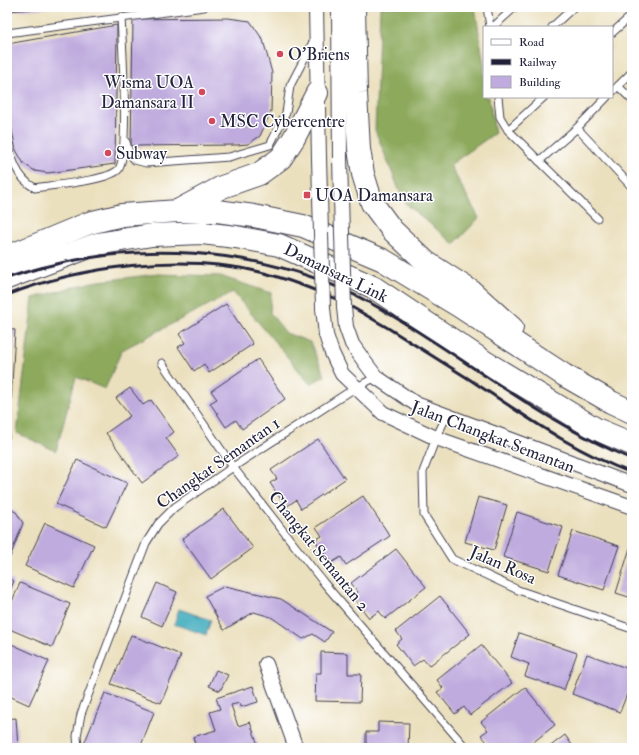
<svg xmlns="http://www.w3.org/2000/svg" width="639" height="755" font-family="'IM FELL Double Pica',serif">
	<style>
		.forest { fill: #8ca95c; stroke: #57664c }
		.water { fill: #3daabc; stroke: #30667c }
		.building { fill: #bfabde }
		.lines { fill: none; stroke-linecap: round; stroke-linejoin: round }
		.lane-casing { stroke: #403e4f; stroke-width: 9 }
		.street-casing { stroke: #403e4f; stroke-width: 16 }
		.highway-casing { stroke: #403e4f; stroke-width: 24 }
		.lane { stroke: #fff; stroke-width: 7 }
		.street { stroke: #fff; stroke-width: 14 }
		.highway { stroke: #fff; stroke-width: 22 }
		.rail { stroke: #22223b; stroke-width: 3 }
		.street-bridge-casing { stroke: #403e4f; stroke-width: 16; stroke-linecap: butt }
		.street-bridge { stroke: #fff; stroke-width: 14 }
		.poi-dot { fill: #d1495b; stroke: #fff; stroke-width: 1.5 }
		.labels { text-anchor: middle; dominant-baseline: central; stroke-width: 3; stroke-linejoin: round; paint-order: stroke }
		.poi-label { font-size: 17px; fill: #22223b; stroke: #fff; text-anchor: start }
		.street-label { font-size: 17px; fill: #22223b; stroke: #fff }
	</style>
	<rect width="100%" height="100%" fill="#fff"/>
	<filter id="ink" filterUnits="userSpaceOnUse"><feTurbulence type="fractalNoise" baseFrequency=".025" numOctaves="2"/><feDisplacementMap in="SourceGraphic" scale="8" xChannelSelector="R" yChannelSelector="G"/><feConvolveMatrix kernelMatrix="1 2 1 2 8 2 1 2 1" color-interpolation-filters="sRGB"/></filter>
	<filter id="wash" filterUnits="userSpaceOnUse"><feTurbulence type="fractalNoise" baseFrequency=".012" numOctaves="4" result="noise"/><feDisplacementMap in="SourceGraphic" scale="16" xChannelSelector="R" yChannelSelector="G"/><feGaussianBlur stdDeviation="0.9" result="paint"/><feColorMatrix in="noise" values="0 0 0 0 0 0 0 0 0 0 0 0 0 0 0 0 0 1.4 0 .05"/><feComposite in="paint" operator="in"/></filter>
	<g filter="url(#wash)">
		<rect width="100%" height="100%" fill="#ebe0be"/>
		<g class="forest">
			<polygon points="380,7 475,7 484,65 484,97 489,97 495,133 450,165 479,218 454,244 404,202 375,130"/>
			<polygon points="157,274 220,276 271,293 270,313 286,333 310,342 325,376 310,384 233,292 122,350 105,389 76,377 56,451 17,433 33,298 92,282"/>
		</g>
		<polygon class="water" points="179,609 211,620 206,635 174,624"/>
		<g id="blocks">
			<g class="building">
				<polygon points="7,7 48,7 48,8 7,11"/>
				<polygon points="228,18 250,21 263,40 272,73 271,111 260,136 248,144 237,145 131,146 133,19"/>
				<polygon points="117,25 115,164 48,173 35,171 24,164 16,150 7,106 7,44"/>
				<polygon points="226,304 253,344 209,373 204,364 194,371 178,347 185,343 179,334"/>
				<polygon points="7,329 15,330 9,439 7,439"/>
				<polygon points="258,359 285,399 242,429 236,420 226,427 210,403 217,399 211,391"/>
				<polygon points="130,388 143,405 151,400 174,432 166,438 179,456 142,483 106,433 130,416 116,398"/>
				<polygon points="318,439 345,479 301,509 296,500 286,507 270,483 277,479 271,470"/>
				<polygon points="77,460 127,483 106,527 56,504"/>
				<polygon points="363,496 390,536 346,565 341,557 331,563 315,540 322,536 316,527"/>
				<polygon points="478,497 507,505 494,550 465,542"/>
				<polygon points="7,508 16,512 23,523 7,565"/>
				<polygon points="224,509 253,548 211,579 182,539"/>
				<polygon points="517,512 563,527 549,571 503,557"/>
				<polygon points="45,523 94,545 74,588 25,566"/>
				<polygon points="573,531 619,546 604,590 558,575"/>
				<polygon points="630,548 632,549 632,598 616,593"/>
				<polygon points="396,549 426,587 385,619 379,611 369,618 352,596 358,592 351,583"/>
				<polygon points="7,578 14,581 7,597"/>
				<polygon points="20,583 70,604 52,647 7,628 7,613"/>
				<polygon points="157,583 177,592 162,626 142,617"/>
				<polygon points="225,586 281,599 332,632 325,642 313,634 303,639 271,617 254,612 224,630 205,596"/>
				<polygon points="440,596 470,634 429,666 423,659 413,666 396,644 402,639 396,631"/>
				<polygon points="519,633 577,653 564,690 525,676 529,664 511,657"/>
				<polygon points="131,635 181,655 161,703 111,684"/>
				<polygon points="7,642 49,661 29,705 7,695"/>
				<polygon points="481,645 512,683 470,715 464,707 455,714 437,692 443,688 437,680"/>
				<polygon points="321,652 348,653 348,674 361,674 360,702 315,701 316,673 321,673"/>
				<polygon points="587,654 632,670 632,681 620,712 572,694"/>
				<polygon points="216,670 228,675 220,691 209,686"/>
				<polygon points="253,686 258,702 241,707 240,703 231,705 238,726 250,722 259,748 196,748 193,737 216,730 210,712 220,709 216,698"/>
				<polygon points="525,687 555,725 526,748 492,748 481,735 488,730 481,722"/>
				<polygon points="105,693 154,712 140,748 124,746 123,748 93,748 84,744"/>
				<polygon points="16,718 18,748 7,748 7,719"/>
				<polygon points="378,722 409,723 408,748 366,748 366,732 378,732"/>
				<polygon points="565,735 574,748 548,748"/>
			</g>
		</g>
	</g>
	<g filter="url(#ink)">
		<use href="#blocks" fill-opacity="0" stroke="#403e4f" stroke-width="1"/>
		<g class="lines">
			<defs>
				<g id="lane">
					<polyline points="487,7 490,27"/>
					<polyline points="493,27 515,7"/>
					<polyline points="552,27 574,7"/>
					<polyline points="7,33 204,7"/>
					<polyline points="612,33 632,15"/>
					<polyline points="618,86 632,100"/>
					<polyline points="612,92 632,72"/>
					<polyline points="498,97 500,117 508,130 597,218"/>
					<polyline points="577,128 632,187"/>
					<polyline points="508,130 544,97"/>
					<path d="M7,138c4,19 9,40 28,50 18,-3 71,-7 83,-18 12,-12 4,-130 3,-153"/>
					<polyline points="126,142 129,153 135,160 146,163 229,157 270,145 286,113 290,86 314,40"/>
					<polyline points="539,161 577,128 607,97"/>
					<polyline points="162,363 233,467 324,583 466,748"/>
					<polyline points="447,415 436,438 423,472 424,515 452,559 518,590 632,629"/>
					<polyline points="78,748 77,736 81,714 146,543 158,524 175,507 233,467 355,388 376,377"/>
				</g>
				<g id="street">
					<polyline points="316,7 319,158"/>
					<polyline points="339,7 340,159"/>
					<polyline points="344,307 346,327 352,344 364,361 376,377 416,404 632,485"/>
					<polyline points="323,308 326,335 332,353 342,374 383,413 436,438 632,507"/>
					<polyline points="266,664 296,748"/>
				</g>
				<g id="highway">
					<polyline points="354,7 356,93 359,149 363,174 372,203 392,230 426,262 471,291 512,328"/>
					<polyline points="181,209 222,187 259,174 281,158 294,138 317,93"/>
					<polyline points="7,257 89,223 122,215 178,211 217,211 254,216 303,226 383,260 459,306 564,375 611,402 632,412"/>
					<polyline points="7,278 97,244 152,235 202,233 236,237 279,245 373,287 485,362 596,429 632,444"/>
				</g>
			</defs>
			<use href="#lane" class="lane-casing"/>
			<use href="#street" class="street-casing"/>
			<use href="#highway" class="highway-casing"/>
			<use href="#lane" class="lane"/>
			<use href="#street" class="street"/>
			<use href="#highway" class="highway"/>
			<g class="rail">
				<path d="M7,278c119,-41 256,-34 367,27 87,49 165,116 258,154"/>
				<path d="M7,295c75,-29 173,-42 253,-23 25,6 50,16 74,26 18,8 36,20 54,30 27,17 54,34 81,51 53,35 104,72 163,94"/>
			</g>
			<defs>
				<g id="street-bridge">
					<polyline points="319,158 323,308"/>
					<polyline points="340,159 344,307"/>
				</g>
			</defs>
			<use href="#street-bridge" class="street-bridge-casing"/>
			<use href="#street-bridge" class="street-bridge"/>
		</g>
	</g>
	<g class="poi-dot">
		<circle cx="280" cy="54" r="4"/>
		<circle cx="202" cy="92" r="4"/>
		<circle cx="212" cy="121" r="4"/>
		<circle cx="108" cy="153" r="4"/>
		<rect x="303" y="191" width="8" height="8" rx="2"/>
	</g>
	<g class="labels">
		<g class="poi-label">
			<text x="288" y="54">O'Briens</text>
			<text x="194" y="82" text-anchor="end">Wisma UOA<tspan x="194" dy="20">Damansara II</tspan></text>
			<text x="220" y="121">MSC Cybercentre</text>
			<text x="116" y="153">Subway</text>
			<text x="315" y="195">UOA Damansara</text>
		</g>
		<g class="street-label">
			<text transform="translate(336 273) rotate(26)">Damansara Link</text>
			<text transform="translate(493 437) rotate(21)">Jalan Changkat Semantan</text>
			<text transform="translate(218 463) rotate(-35)">Changkat Semantan 1</text>
			<text transform="translate(319 551) rotate(51)">Changkat Semantan 2</text>
			<text transform="translate(503 565) rotate(24)">Jalan Rosa</text>
		</g>
	</g>
	<rect width="639" height="755" fill="none" stroke="#fff" stroke-width="24"/>
	<rect x="483" y="26" width="130" height="72" fill="#ffffff" stroke="#a7a7b1"/>
	<rect x="491" y="39" width="20" height="6" fill="#ffffff" stroke="#a7a7b1"/>
	<text x="519" y="46" font-size="12" fill="#22223b">Road</text>
	<rect x="491" y="59" width="20" height="6" fill="#22223b" stroke="#a7a7b1"/>
	<text x="519" y="66" font-size="12" fill="#22223b">Railway</text>
	<rect x="491" y="76" width="20" height="12" fill="#bfabde" stroke="#a7a7b1"/>
	<text x="519" y="86" font-size="12" fill="#22223b">Building</text>
</svg>
